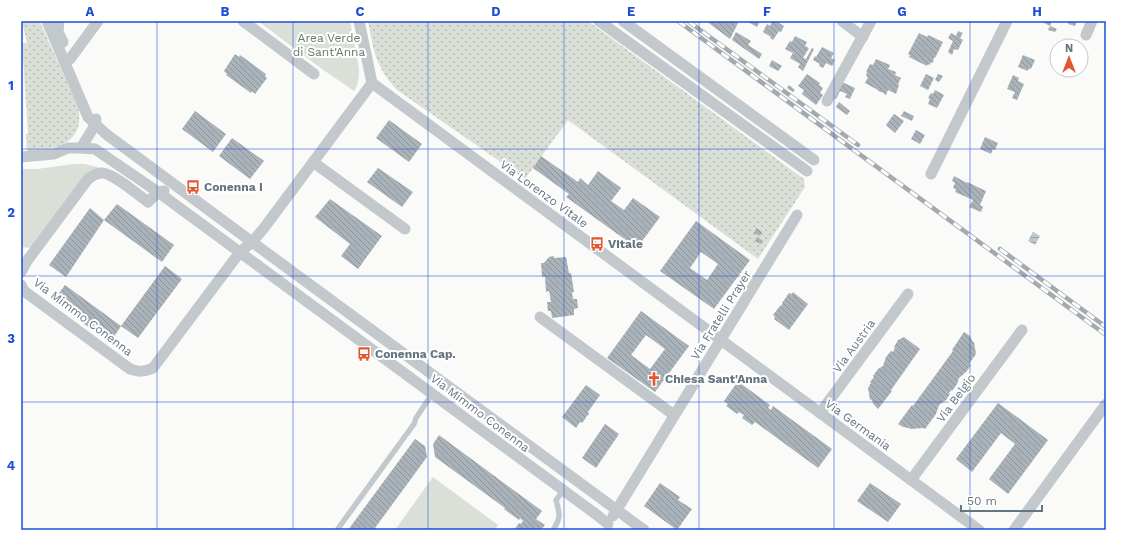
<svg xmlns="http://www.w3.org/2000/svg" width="1127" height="551" font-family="'Work Sans',sans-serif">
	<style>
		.grass { fill: url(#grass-dots) }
		.green { fill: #dadfd7 }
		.water { fill: url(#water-rules) }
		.building { fill: url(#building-back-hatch); fill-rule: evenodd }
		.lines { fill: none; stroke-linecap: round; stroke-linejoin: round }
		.service { stroke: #c3c8cc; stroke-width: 5.5 }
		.minor { stroke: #c3c8cc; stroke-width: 11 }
		.rail-casing { stroke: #a2aab0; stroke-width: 4.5 }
		.rail { stroke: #fff; stroke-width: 3; stroke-dasharray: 9; stroke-linecap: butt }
		.grid { fill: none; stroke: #1d4ed8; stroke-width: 1; stroke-opacity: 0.55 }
		.labels { text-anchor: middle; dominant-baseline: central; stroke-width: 4; stroke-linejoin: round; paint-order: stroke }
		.park-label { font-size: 12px; fill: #687a64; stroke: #fff }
		.poi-label { font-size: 12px; font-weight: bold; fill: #657683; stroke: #fff; text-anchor: start }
		.street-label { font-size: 12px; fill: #657683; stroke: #fff }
		.neatline { fill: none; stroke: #1d4ed8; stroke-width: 1.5 }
		.grid-label { font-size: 13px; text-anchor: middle; font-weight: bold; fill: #1d4ed8 }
	</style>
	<defs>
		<pattern id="grass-dots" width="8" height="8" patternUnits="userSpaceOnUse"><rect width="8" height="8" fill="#dadfd7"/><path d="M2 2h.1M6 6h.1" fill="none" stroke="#b4b9b4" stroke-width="1.8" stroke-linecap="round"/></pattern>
		<pattern id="water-rules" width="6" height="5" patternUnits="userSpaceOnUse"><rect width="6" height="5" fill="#bbc7cb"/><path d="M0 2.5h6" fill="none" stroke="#9ca6aa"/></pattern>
		<pattern id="building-back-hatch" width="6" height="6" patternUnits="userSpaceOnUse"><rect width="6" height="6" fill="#aab3b9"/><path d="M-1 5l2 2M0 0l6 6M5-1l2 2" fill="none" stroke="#8e969c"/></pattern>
	</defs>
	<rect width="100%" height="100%" fill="#fafaf8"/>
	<g class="grass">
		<path d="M22,21h17l1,1 38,85c8,37 -22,42 -51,45l-1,-18 2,-1 -6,-90h5z"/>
		<path d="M368,21h220l216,158 1,8 -47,72 -190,-139 -43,59 -128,-89c-22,-24 -23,-39 -29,-69z"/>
	</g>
	<g class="green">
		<path d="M258,21h92l9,47c0,9 0,16 -5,23l-32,-22z"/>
		<polygon points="74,164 85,164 105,169 32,248 21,247 21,169 37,169"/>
		<polygon points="433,477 498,525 495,530 395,530"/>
	</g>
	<polygon class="water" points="1033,232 1040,236 1035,245 1028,241"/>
	<g class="building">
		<polygon points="706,21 735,21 738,23 730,39"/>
		<polygon points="746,21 760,21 757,27"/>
		<polygon points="772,21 776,21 784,26 781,32 779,31 773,40 770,38 771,37 763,32 767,24 770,26"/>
		<polygon points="1040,21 1052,21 1050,26"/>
		<polygon points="1069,21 1077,21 1075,26 1068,24"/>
		<polygon points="1050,26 1057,29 1055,32 1048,30"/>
		<polygon points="958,31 963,33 960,38 963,40 958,50 954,49 952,55 948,52 953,41 948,38 951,33 956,36"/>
		<polygon points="736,32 751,41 748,45 762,54 759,59 732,40"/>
		<polygon points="919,33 927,37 928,35 943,42 935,58 934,57 933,63 931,62 930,65 928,64 927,66 909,57 910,55 908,54"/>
		<polygon points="795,36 807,42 805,46 809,48 803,58 806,59 812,48 814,49 803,71 798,67 800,64 790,58 793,53 785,49 790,41 792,42"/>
		<polygon points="822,47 834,53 831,58 835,60 832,66 826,63 823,68 819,66 820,64 813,60 815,56 816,57"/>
		<polygon points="235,54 239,57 240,55 266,74 265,76 267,78 255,94 252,91 251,93 226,75 227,74 224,71"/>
		<polygon points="1023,55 1035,60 1031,69 1029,68 1028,71 1018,67"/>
		<polygon points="876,59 890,65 888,69 896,72 895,75 901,78 898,84 899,85 896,94 888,90 886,95 884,94 884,93 878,91 878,90 865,83 868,77 866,76 867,72 866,72 870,64 873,65"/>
		<polygon points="772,60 782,66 778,71 769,66"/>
		<polygon points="807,74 820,83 819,85 823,88 820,93 823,95 816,105 802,94 804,90 798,86"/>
		<polygon points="926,74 934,78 928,90 920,86"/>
		<polygon points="938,74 943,76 939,82 935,80"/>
		<polygon points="1013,75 1019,78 1018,81 1024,84 1017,100 1012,98 1015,92 1007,89"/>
		<polygon points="842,82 855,88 850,99 845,97 847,94 840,91 836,99 834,98"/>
		<polygon points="789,85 795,90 793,92 787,88"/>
		<polygon points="935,90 944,95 937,108 928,104 930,99 928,98 931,93 933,94"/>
		<polygon points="839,102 850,111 847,115 836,107"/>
		<polygon points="195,111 226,134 213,152 182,129"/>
		<polygon points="904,111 914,116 912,121 901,116"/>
		<polygon points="894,114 904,121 895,133 886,125"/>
		<polygon points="389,120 422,144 409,162 376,138"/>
		<polygon points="916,130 925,135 920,144 911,139"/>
		<polygon points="985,137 998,143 995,150 993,149 991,154 980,149"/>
		<polygon points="232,138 264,161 250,179 219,156"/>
		<polygon points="541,156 578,182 580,178 588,185 598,171 621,188 611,201 624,210 633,198 660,217 637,248 566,197 569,194 533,168"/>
		<polygon points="378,168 413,192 402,207 367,182"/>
		<polygon points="954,176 967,183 967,182 986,191 980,205 983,207 981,212 969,207 973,200 955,192 956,189 953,188 955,183 952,181"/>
		<polygon points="330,199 382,236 358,269 341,256 350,244 315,217"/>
		<polygon points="117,204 174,245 162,262 104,220"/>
		<polygon points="90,208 104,220 66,277 49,265"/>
		<path d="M696,221l54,39 -36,49 -54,-38zM701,252l17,12 -11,16 -17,-12z"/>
		<polygon points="756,228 762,232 760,236 754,233"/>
		<polygon points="757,237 763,241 761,244 755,241"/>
		<polygon points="554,256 554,258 566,257 569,273 571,273 574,292 572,292 573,299 577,299 578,308 574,309 574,315 552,318 551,311 548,311 547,302 551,302 549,291 546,292 545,277 542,277 541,263 544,263 549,257"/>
		<polygon points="165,266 182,279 138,338 121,326"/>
		<polygon points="65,285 121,326 110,343 53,301"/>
		<polygon points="793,292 808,304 789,330 774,319 775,317 773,315 780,306 781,306 783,303 782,303 789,293 792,294"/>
		<path d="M641,311l48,35 -34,46 -48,-34zM646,335l19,14 -15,20 -19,-14z"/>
		<polygon points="964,332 970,336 973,342 974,342 976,354 969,364 971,365 966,372 959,378 957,384 952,391 951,390 949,393 950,394 946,400 939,405 936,414 925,429 923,428 910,429 909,428 903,427 898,424 912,405 913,406 953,351 952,350"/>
		<polygon points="904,337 920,349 891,390 892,391 878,409 874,405 871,399 870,400 868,388 871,383 870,382 874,377 873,376 878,369 883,366 886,357 891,351 893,352 895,348 894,347 898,340"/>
		<polygon points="740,383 770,405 768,408 771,410 773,406 832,449 818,468 755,422 752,425 742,418 744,415 739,412 737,414 726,406 728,404 724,401 736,384 738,385"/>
		<polygon points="586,385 600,395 588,412 589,414 585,418 586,418 582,423 580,422 576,428 562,417"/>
		<polygon points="998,403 1048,440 1008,494 989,479 1015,444 1001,433 972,472 956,459"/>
		<polygon points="605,424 619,434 596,468 582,458"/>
		<polygon points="439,435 542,511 536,519 545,525 541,530 514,530 519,523 521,524 523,521 520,518 519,520 504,509 505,508 435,457 433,444"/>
		<polygon points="415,439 425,446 427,457 375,528 377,530 348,530"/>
		<polygon points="660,483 680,497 678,500 692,509 677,530 644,506"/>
		<polygon points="870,483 901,504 888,522 857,501"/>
	</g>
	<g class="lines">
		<g class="service">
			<polyline points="337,530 414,424 416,418 432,394"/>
			<path d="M553,530c8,-12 7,-16 3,-30l7,-9"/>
		</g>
		<g class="minor">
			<polyline points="47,21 88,117 106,134 252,242 644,530"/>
			<polyline points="59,21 58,32 63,42"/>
			<polyline points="243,21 314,74"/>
			<polyline points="599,21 807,171"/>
			<polyline points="623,21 814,160"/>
			<polyline points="842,21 863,37"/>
			<polyline points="1086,35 1092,21"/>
			<polyline points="70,59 98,21"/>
			<polyline points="372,83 979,530"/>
			<polyline points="827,101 871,21"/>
			<polyline points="81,148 95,149 158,192 597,515 608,524"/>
			<polyline points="21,157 54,154 68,148 81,148 95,125 96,119"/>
			<polyline points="313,162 405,229"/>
			<polyline points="931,174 1007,21"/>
			<path d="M21,272l6,-11 61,-82c4,-3 8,-6 14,-6 11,0 36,22 46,29l10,-10 6,-1"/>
			<path d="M21,285l3,6 106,78c9,3 14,3 23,-1l87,-116 12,-10 12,-14 108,-145 -13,-62"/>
			<polyline points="540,317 674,415"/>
			<polyline points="820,413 908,294"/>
			<polyline points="911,480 1022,330"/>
			<polyline points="613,516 797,215"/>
			<polyline points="1014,530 1106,404"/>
		</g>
		<defs>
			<g id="rail">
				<polyline points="678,21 1106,335"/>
				<polyline points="688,21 858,145"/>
				<polyline points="1000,249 1106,327"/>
			</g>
		</defs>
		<use href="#rail" class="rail-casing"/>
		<use href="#rail" class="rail"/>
	</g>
	<path class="grid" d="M157,21v509M293,21v509M428,21v509M564,21v509M699,21v509M834,21v509M970,21v509M21,149h1085M21,276h1085M21,402h1085"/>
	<defs>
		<symbol id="bus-bare" viewBox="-9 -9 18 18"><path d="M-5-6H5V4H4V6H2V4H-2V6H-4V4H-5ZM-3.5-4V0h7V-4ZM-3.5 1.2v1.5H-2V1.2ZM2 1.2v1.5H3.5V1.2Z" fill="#e4572e" stroke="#fff" stroke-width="2.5" paint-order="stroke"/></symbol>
		<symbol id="church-bare" viewBox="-9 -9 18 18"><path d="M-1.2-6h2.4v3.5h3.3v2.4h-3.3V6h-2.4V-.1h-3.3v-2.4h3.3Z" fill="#e4572e" stroke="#fff" stroke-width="2.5" paint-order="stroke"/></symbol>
	</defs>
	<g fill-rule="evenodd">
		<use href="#bus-bare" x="183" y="177" width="20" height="20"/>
		<use href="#bus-bare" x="587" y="234" width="20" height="20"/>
		<use href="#bus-bare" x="354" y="344" width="20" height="20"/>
		<use href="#church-bare" x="644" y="369" width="20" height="20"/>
	</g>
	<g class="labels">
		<g class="park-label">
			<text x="329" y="38">Area Verde<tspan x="329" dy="14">di Sant'Anna</tspan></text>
		</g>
		<g class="poi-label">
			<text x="204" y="187">Conenna I</text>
			<text x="608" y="244">Vitale</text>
			<text x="375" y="354">Conenna Cap.</text>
			<text x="665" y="379">Chiesa Sant'Anna</text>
		</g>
		<g class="street-label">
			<text transform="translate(544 194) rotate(36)">Via Lorenzo Vitale</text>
			<text transform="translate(721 315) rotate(-58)">Via Fratelli Prayer</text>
			<text transform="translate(83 317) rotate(37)">Via Mimmo Conenna</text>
			<text transform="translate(854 346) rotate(-54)">Via Austria</text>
			<text transform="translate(956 398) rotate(-54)">Via Belgio</text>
			<text transform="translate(480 413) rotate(37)">Via Mimmo Conenna</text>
			<text transform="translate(858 425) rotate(36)">Via Germania</text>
		</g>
	</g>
	<rect width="1127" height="551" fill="none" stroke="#ffffff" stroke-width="44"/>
	<g transform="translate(1069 58)"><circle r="19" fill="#ffffff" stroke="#c1c8cd"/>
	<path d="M0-3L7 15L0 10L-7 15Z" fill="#e4572e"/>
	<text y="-6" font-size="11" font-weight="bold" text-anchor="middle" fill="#657683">N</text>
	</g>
	<path d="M961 505v6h81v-6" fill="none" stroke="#657683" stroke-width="2"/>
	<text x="967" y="505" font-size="12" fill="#657683" stroke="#ffffff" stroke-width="3" paint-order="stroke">50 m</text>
	<rect x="22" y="22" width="1083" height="507" class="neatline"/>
	<g class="grid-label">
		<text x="90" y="16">A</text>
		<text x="225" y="16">B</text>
		<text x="360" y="16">C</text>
		<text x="496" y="16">D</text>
		<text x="631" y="16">E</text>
		<text x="767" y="16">F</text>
		<text x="902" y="16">G</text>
		<text x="1037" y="16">H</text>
		<text x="11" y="90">1</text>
		<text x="11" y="217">2</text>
		<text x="11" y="343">3</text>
		<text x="11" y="470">4</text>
	</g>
</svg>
